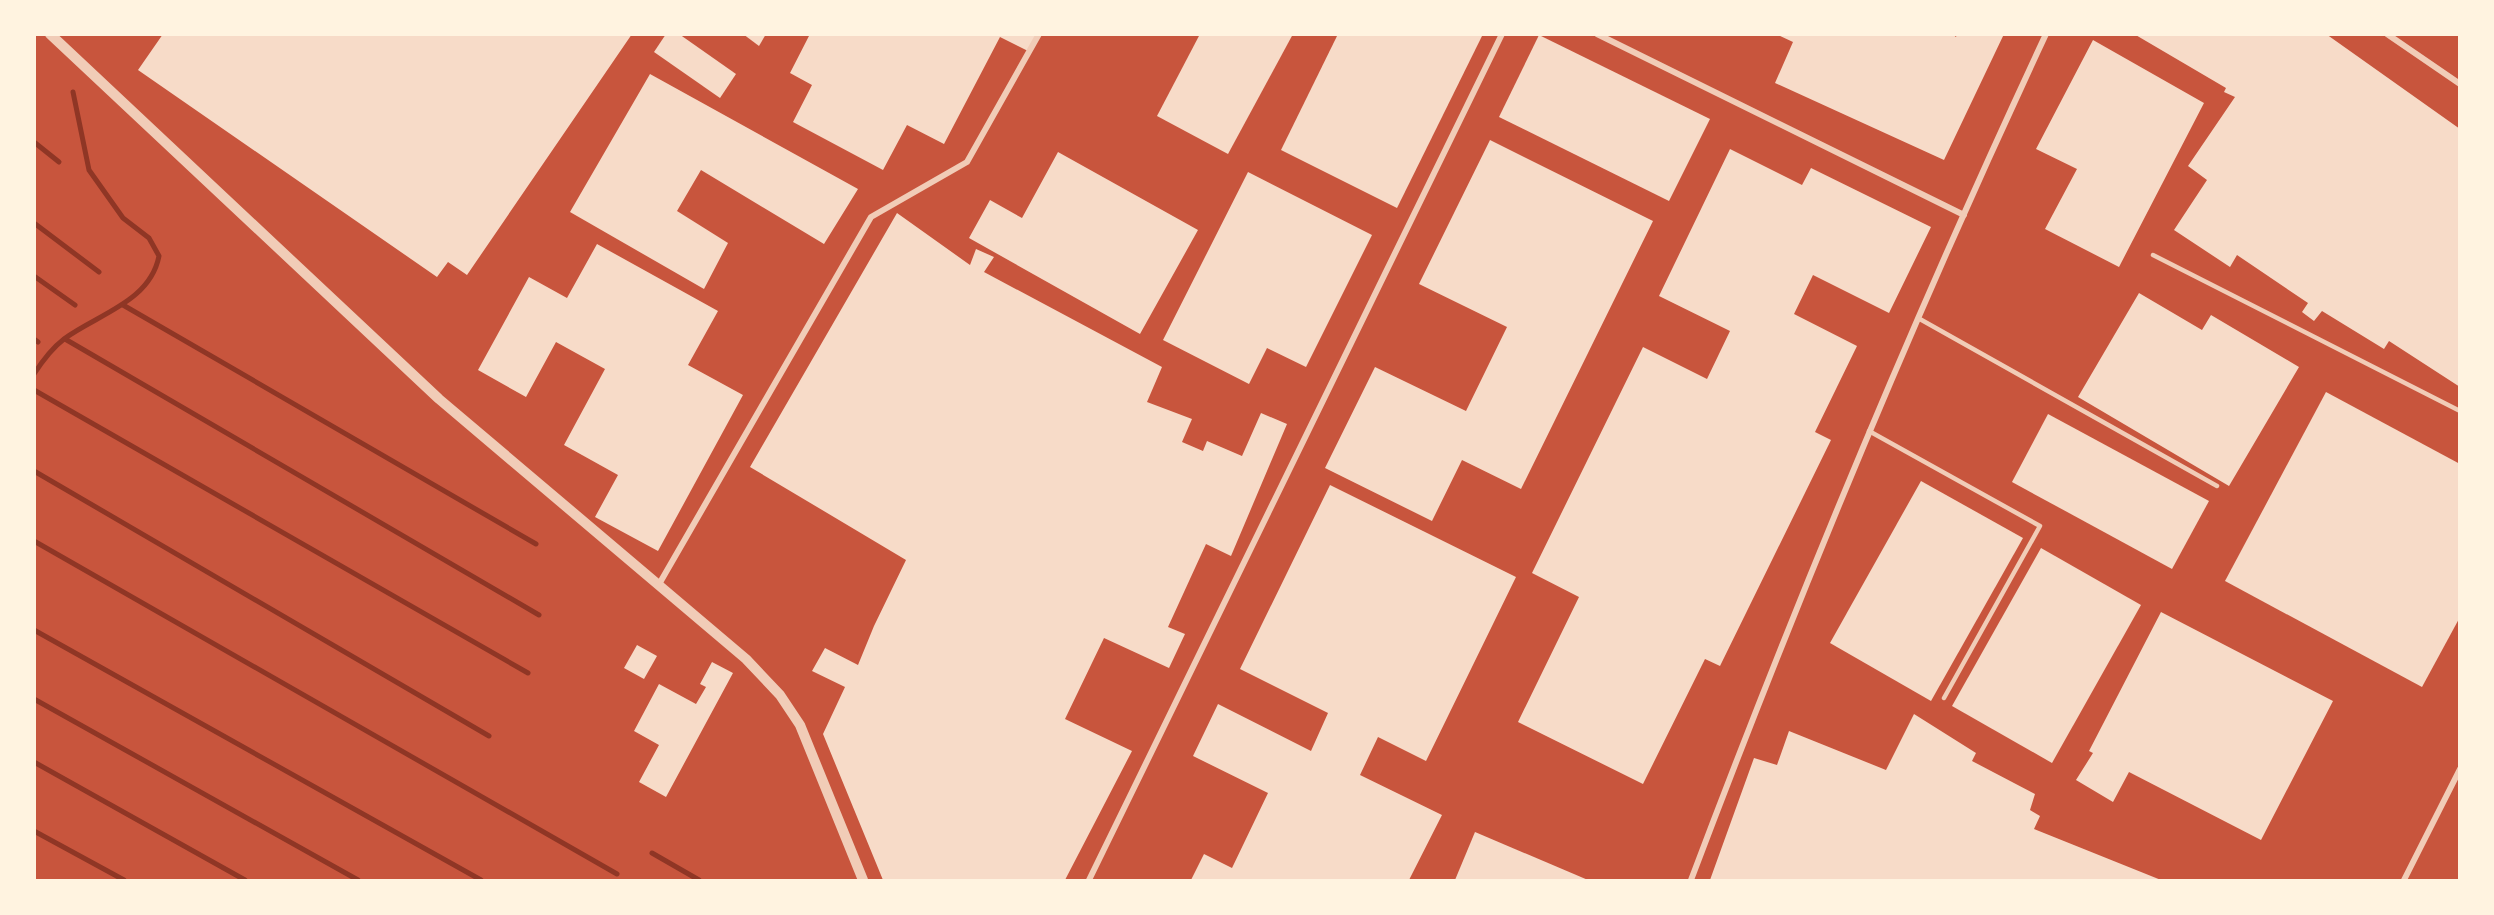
<svg xmlns="http://www.w3.org/2000/svg" width="2494" height="915" font-family="Signika,sans-serif">
	<style>
		.lines { fill: none; stroke-linecap: round; stroke-linejoin: round }
		.stream { stroke: #8f3625; stroke-width: 5 }
		.building { fill: #f7dbc8 }
		.service { stroke: #f1ccb7; stroke-width: 4.5 }
		.minor { stroke: #f1ccb7; stroke-width: 6 }
		.tertiary { stroke: #f1ccb7; stroke-width: 10 }
	</style>
	<rect width="100%" height="100%" fill="#c8553d"/>
	<g class="lines">
		<g class="stream">
			<polyline points="34,142 59,162"/>
			<polyline points="34,223 99,272"/>
			<polyline points="34,276 75,305"/>
			<polyline points="123,305 536,544"/>
			<polyline points="34,339 38,342"/>
			<polyline points="65,339 539,615"/>
			<path d="M34,374c9,-14 17,-25 30,-35 34,-25 86,-37 95,-83l-10,-18 -26,-20 -34,-48 -16,-78"/>
			<polyline points="34,390 528,673"/>
			<polyline points="34,471 489,736"/>
			<polyline points="34,541 617,874"/>
			<polyline points="34,630 481,880"/>
			<polyline points="34,699 358,880"/>
			<polyline points="34,762 245,880"/>
			<polyline points="34,831 124,880"/>
			<polyline points="652,853 699,880"/>
		</g>
	</g>
	<g class="building">
		<polygon points="163,34 632,34 467,275 448,262 437,277 138,70"/>
		<polygon points="666,34 679,34 736,74 720,98 654,52"/>
		<polygon points="743,34 766,34 759,46"/>
		<polygon points="810,34 1037,34 1028,51 1000,37 944,144 907,125 883,170 793,122 812,85 790,73"/>
		<polygon points="1200,34 1293,34 1228,154 1157,116"/>
		<polygon points="1338,34 1483,34 1397,208 1281,150"/>
		<polygon points="1776,34 1952,34 1956,37 1957,34 2004,34 1944,160 1775,83 1793,42"/>
		<polygon points="2134,34 2326,34 2460,129 2460,387 2389,341 2384,349 2322,311 2314,321 2302,312 2308,303 2237,255 2230,267 2174,230 2207,180 2188,166 2235,97 2224,92 2226,88"/>
		<polygon points="1539,35 1710,119 1669,201 1499,117"/>
		<polygon points="2093,40 2204,103 2119,267 2045,229 2077,169 2036,149"/>
		<polygon points="650,74 858,189 824,244 701,170 677,211 728,243 704,289 570,212"/>
		<polygon points="1490,140 1653,221 1521,489 1462,460 1432,521 1325,468 1375,367 1466,411 1507,327 1419,284"/>
		<polygon points="1730,149 1802,185 1811,168 1931,227 1889,313 1813,275 1794,314 1857,346 1815,432 1831,440 1720,666 1705,659 1643,784 1518,722 1579,597 1532,573 1643,347 1707,379 1730,331 1659,296"/>
		<polygon points="1058,152 1198,230 1140,334 969,238 990,200 1022,218"/>
		<polygon points="1248,172 1372,235 1306,367 1267,348 1249,384 1163,340"/>
		<polygon points="897,213 970,265 976,249 994,257 984,272 1162,367 1147,402 1192,419 1182,442 1203,451 1207,441 1242,456 1261,413 1287,424 1231,556 1206,544 1168,627 1185,634 1169,668 1104,638 1065,719 1132,751 1065,880 883,880 823,734 845,687 812,671 825,648 858,665 874,626 906,560 750,467"/>
		<polygon points="597,244 718,311 688,365 743,395 658,551 595,517 618,475 564,445 605,369 556,342 526,397 478,370 529,277 567,298"/>
		<polygon points="2139,293 2202,330 2211,315 2299,367 2229,486 2078,397"/>
		<polygon points="2326,392 2460,464 2460,617 2422,687 2225,581"/>
		<polygon points="2048,414 2209,501 2172,569 2012,482"/>
		<polygon points="1921,481 2023,538 1931,701 1830,643"/>
		<polygon points="1330,485 1516,577 1426,761 1378,737 1360,775 1442,815 1409,880 1191,880 1204,854 1232,868 1268,793 1193,756 1218,704 1311,751 1328,713 1240,669"/>
		<polygon points="2041,548 2141,605 2052,763 1952,706"/>
		<polygon points="2161,612 2333,701 2261,840 2129,772 2113,802 2076,780 2093,753 2089,751"/>
		<polygon points="637,645 657,656 644,679 624,668"/>
		<polygon points="712,662 733,673 666,797 639,782 659,745 634,731 659,684 696,704 706,687 700,684"/>
		<polygon points="1914,714 1976,753 1972,761 2035,794 2030,810 2040,816 2034,829 2161,880 1710,880 1754,758 1777,765 1789,731 1886,770"/>
		<polygon points="1475,832 1588,880 1455,880"/>
	</g>
	<g class="lines">
		<g class="service">
			<polyline points="2153,255 2460,411"/>
			<polyline points="1918,318 2217,486"/>
			<polyline points="1869,431 2040,526 1944,698"/>
		</g>
		<g class="minor">
			<polyline points="1597,34 1964,215"/>
			<polyline points="2387,34 2460,84"/>
			<polyline points="658,586 871,217 967,162 1039,34"/>
			<polyline points="1089,880 1502,34"/>
			<path d="M1691,880c108,-286 225,-568 355,-846"/>
			<polyline points="2404,880 2460,769"/>
		</g>
		<polyline class="tertiary" points="50,34 439,399 746,659 780,695 800,725 863,880"/>
	</g>
	<rect width="2494" height="915" fill="none" stroke="#fff3e0" stroke-width="72"/>
</svg>
